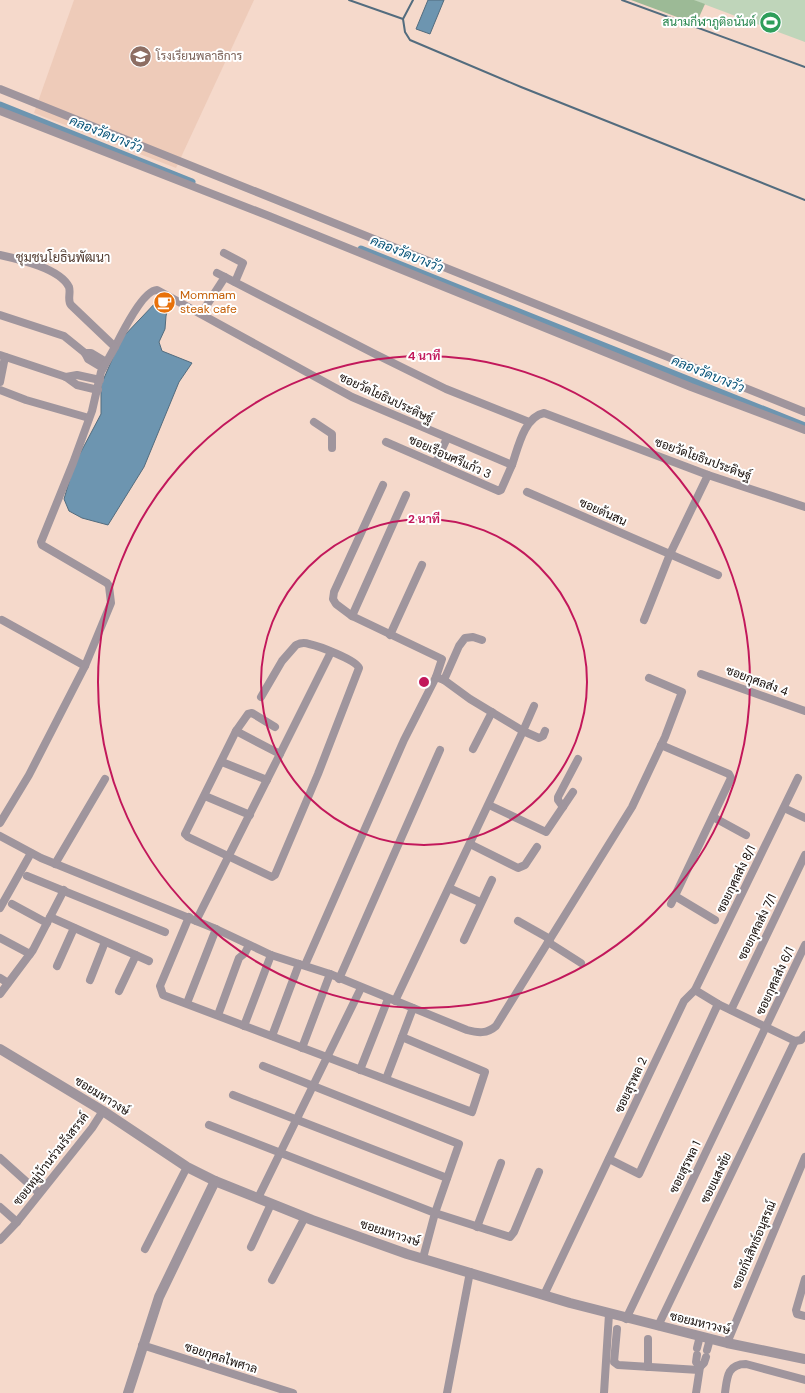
<svg xmlns="http://www.w3.org/2000/svg" width="805" height="1393" font-family="'DM Sans',Sarabun,sans-serif">
	<style>
		.built { fill: #eecbb9 }
		.green { fill: #bfd5ba }
		.forest { fill: #9cba96 }
		.water { fill: #6d95b0; stroke: #536c7e }
		.lines { fill: none; stroke-linecap: round; stroke-linejoin: round }
		.stream { stroke: #536c7e; stroke-width: 2 }
		.canal { stroke: #6d95b0; stroke-width: 7 }
		.minor { stroke: #9f959d; stroke-width: 8 }
		.tertiary { stroke: #9f959d; stroke-width: 10 }
		.ring { fill: none; stroke: #c2185b; stroke-width: 2 }
		.labels { text-anchor: middle; dominant-baseline: central; stroke-width: 4; stroke-linejoin: round; paint-order: stroke }
		.leisure-label { font-size: 12px; fill: #27864d; stroke: #fff; text-anchor: end }
		.education-label { font-size: 12px; fill: #785e54; stroke: #fff; text-anchor: start }
		.food-label { font-size: 12px; fill: #c56008; stroke: #fff; text-anchor: start }
		.street-label { font-size: 12px; fill: #170e0a; stroke: #fff }
		.water-label { font-size: 13px; font-style: italic; fill: #075378; stroke: #fff }
		.neighbourhood-label { font-size: 13px; fill: #513b30; stroke: #fff }
		.centre { fill: #c2185b; stroke: #fff; stroke-width: 2 }
		.ring-label { font-size: 12px; text-anchor: middle; font-weight: bold; fill: #c2185b; stroke: #fff; stroke-width: 4; stroke-linejoin: round; paint-order: stroke }
	</style>
	<rect width="100%" height="100%" fill="#f5d9cb"/>
	<polygon class="built" points="74,0 254,0 176,168 34,113"/>
	<polygon class="green" points="693,0 805,0 805,42"/>
	<polygon class="forest" points="631,0 694,0 705,4 696,24"/>
	<g class="water">
		<polygon points="428,0 444,0 430,34 416,29"/>
		<polygon points="159,299 168,308 166,316 165,329 159,342 162,351 192,363 179,382 144,467 108,525 82,518 69,511 64,499 74,465 101,414 101,385 121,339"/>
	</g>
	<g class="lines">
		<g class="stream">
			<polyline points="349,0 403,19 405,32 410,40 521,87 805,200"/>
			<polyline points="622,0 805,67"/>
			<polyline points="403,19 413,0"/>
		</g>
		<g class="canal">
			<polyline points="0,105 192,182"/>
			<polyline points="361,249 805,426"/>
		</g>
		<g class="minor">
			<polyline points="0,89 805,412"/>
			<polyline points="0,111 269,216 691,387 805,430"/>
			<polyline points="224,253 243,263 235,282"/>
			<path d="M0,255c18,4 60,13 69,32 2,6 -2,13 2,18l44,42c6,-12 28,-57 42,-57l195,107 160,68c6,-17 12,-48 32,-52l164,62 97,32"/>
			<polyline points="217,273 373,353 446,389 529,422"/>
			<polyline points="201,314 225,277"/>
			<polyline points="0,315 64,336 85,353 88,359 103,368"/>
			<polyline points="85,353 91,353 106,362"/>
			<polyline points="0,355 66,377 77,385 98,390"/>
			<polyline points="66,377 77,375 100,380"/>
			<polyline points="0,382 5,357"/>
			<polyline points="0,390 26,400 89,418"/>
			<polyline points="314,422 332,434 332,448"/>
			<polyline points="386,442 499,491 501,490 512,465"/>
			<polyline points="436,462 447,438"/>
			<polyline points="527,492 718,575"/>
			<polyline points="352,616 406,495"/>
			<polyline points="2,620 85,666"/>
			<polyline points="644,620 670,554 708,475"/>
			<polyline points="390,635 422,565"/>
			<polyline points="701,674 805,711"/>
			<polyline points="444,680 459,646 465,638 473,637 482,640"/>
			<path d="M261,697l21,-36 14,-16c4,-2 8,-3 13,-1 10,2 47,16 50,24l-41,106 -43,101 -3,2 -84,-40 -3,-3 51,-103 12,-17 4,-1 23,14"/>
			<polyline points="534,706 523,731 539,738 543,736 545,731"/>
			<polyline points="661,745 729,774 731,778 671,904"/>
			<polyline points="473,749 492,712"/>
			<polyline points="280,754 331,652"/>
			<polyline points="222,762 267,780"/>
			<polyline points="205,796 250,815"/>
			<polyline points="489,805 546,832 573,792"/>
			<polyline points="563,807 558,800 558,797 578,759"/>
			<polyline points="784,808 805,818"/>
			<polyline points="713,817 746,835"/>
			<polyline points="0,823 29,775 85,666 111,603 109,586 107,583 42,545 41,542 73,463 92,411 101,372 115,347"/>
			<path d="M0,836l41,22 175,71 55,26 59,19 137,56c11,3 20,4 29,-4l136,-219 33,-70 17,-45 -33,-14"/>
			<polyline points="470,844 518,868 525,865 537,847"/>
			<polyline points="55,864 105,779"/>
			<polyline points="27,876 165,932"/>
			<polyline points="449,888 480,902"/>
			<polyline points="675,896 715,920"/>
			<polyline points="12,904 47,923"/>
			<polyline points="0,908 31,853"/>
			<polyline points="50,917 149,961"/>
			<polyline points="189,917 160,986 163,995 472,1112 485,1072 402,1037"/>
			<polyline points="196,921 280,754 236,731"/>
			<polyline points="518,921 550,939"/>
			<polyline points="0,938 30,954"/>
			<polyline points="464,940 492,880"/>
			<polyline points="548,942 581,963"/>
			<polyline points="305,965 404,740 436,677 442,659 352,616 336,604 333,599 334,592 383,485"/>
			<polyline points="57,966 74,928"/>
			<polyline points="0,978 8,983"/>
			<polyline points="339,979 440,750"/>
			<polyline points="90,980 105,942"/>
			<polyline points="695,990 798,778"/>
			<polyline points="119,991 136,955"/>
			<polyline points="0,994 33,950 64,890"/>
			<polyline points="395,1001 523,731 470,699 444,680 436,677"/>
			<polyline points="187,1003 216,929"/>
			<polyline points="731,1010 805,855"/>
			<polyline points="218,1015 239,958 245,953 249,945"/>
			<polyline points="244,1026 271,955"/>
			<polyline points="272,1036 299,964"/>
			<polyline points="302,1048 330,974"/>
			<polyline points="263,1066 459,1144 435,1213 423,1258"/>
			<polyline points="360,1070 388,999"/>
			<polyline points="386,1079 413,1008"/>
			<polyline points="233,1095 447,1178"/>
			<polyline points="209,1125 435,1213 510,1237 514,1232 539,1172"/>
			<polyline points="0,1158 39,1193"/>
			<polyline points="609,1159 639,1174 718,1004"/>
			<polyline points="258,1198 361,988"/>
			<polyline points="0,1207 17,1222"/>
			<polyline points="477,1227 501,1163"/>
			<polyline points="0,1240 17,1222 92,1128 103,1111"/>
			<polyline points="251,1247 271,1204"/>
			<polyline points="145,1249 187,1167"/>
			<polyline points="805,1279 796,1310 797,1314 805,1316"/>
			<polyline points="272,1280 305,1217"/>
			<polyline points="544,1295 684,1001 695,990 718,1004 795,1041 801,1040 805,1035"/>
			<polyline points="626,1319 805,945"/>
			<polyline points="658,1326 795,1041"/>
			<polyline points="617,1329 614,1362 618,1365 699,1370"/>
			<polyline points="727,1343 805,1157"/>
			<polyline points="142,1345 293,1393"/>
			<polyline points="697,1348 700,1336"/>
			<polyline points="707,1350 710,1339"/>
			<polyline points="697,1355 696,1362 700,1367"/>
			<polyline points="648,1367 648,1339"/>
			<polyline points="447,1393 470,1272"/>
			<polyline points="604,1393 609,1314"/>
			<polyline points="696,1393 700,1367 704,1363 706,1357"/>
			<path d="M725,1393c2,-15 2,-29 21,-29l59,16"/>
		</g>
		<g class="tertiary">
			<polyline points="0,1049 103,1111 187,1167 215,1181 312,1220 407,1254 570,1303 727,1343 805,1359"/>
			<polyline points="128,1393 159,1297 215,1181"/>
		</g>
	</g>
	<g class="ring">
		<circle cx="424" cy="682" r="163"/>
		<circle cx="424" cy="682" r="326"/>
	</g>
	<defs>
		<symbol id="stadium-disc" viewBox="-11 -11 22 22"><circle r="9.5" fill="#2e9e5b" stroke="#fff"/><path d="M0-5a6.5 5 0 1 0 0 10a6.5 5 0 1 0 0-10ZM-3.5-1.8h7v3.6h-7Z" fill="#fff"/></symbol>
		<symbol id="university-disc" viewBox="-11 -11 22 22"><circle r="9.5" fill="#8d6e63" stroke="#fff"/><path d="M0-5L7-2L0 1L-7-2ZM-4 1L0 2.5L4 1V4Q0 6-4 4Z" fill="#fff"/></symbol>
		<symbol id="cafe-disc" viewBox="-11 -11 22 22"><circle r="9.5" fill="#e8710a" stroke="#fff"/><path d="M-5.5-4.5H6V0H3Q3 3.5 0 3.5H-2.5Q-5.5 3.5-5.5 0ZM3-3.2v2h1.7v-2ZM-6 4.5H4V6H-6Z" fill="#fff"/></symbol>
	</defs>
	<g fill-rule="evenodd">
		<use href="#stadium-disc" x="758" y="10" width="25" height="25"/>
		<use href="#university-disc" x="128" y="44" width="25" height="25"/>
		<use href="#cafe-disc" x="152" y="290" width="25" height="25"/>
	</g>
	<g class="labels">
		<g class="leisure-label">
			<text x="756" y="22">สนามกีฬาภูติอนันต์</text>
		</g>
		<g class="education-label">
			<text x="156" y="56">โรงเรียนพลาธิการ</text>
		</g>
		<g class="food-label">
			<text x="180" y="295">Mommam<tspan x="180" dy="14">steak cafe</tspan></text>
		</g>
		<g class="street-label">
			<text transform="translate(386 398) rotate(25)">ซอยวัดโยธินประดิษฐ์</text>
			<text transform="translate(450 457) rotate(24)">ซอยเรือนศรีแก้ว 3</text>
			<text transform="translate(703 459) rotate(20)">ซอยวัดโยธินประดิษฐ์</text>
			<text transform="translate(603 512) rotate(24)">ซอยต้นสน</text>
			<text transform="translate(757 681) rotate(20)">ซอยกุศลส่ง 4</text>
			<text transform="translate(736 879) rotate(-64)">ซอยกุศลส่ง 8/1</text>
			<text transform="translate(757 927) rotate(-64)">ซอยกุศลส่ง 7/1</text>
			<text transform="translate(775 981) rotate(-65)">ซอยกุศลส่ง 6/1</text>
			<text transform="translate(631 1085) rotate(-65)">ซอยสุรพล 2</text>
			<text transform="translate(102 1096) rotate(32)">ซอยมหาวงษ์</text>
			<text transform="translate(51 1159) rotate(-52)">ซอยหมู่บ้านร่วมรังสรรค์</text>
			<text transform="translate(685 1167) rotate(-64)">ซอยสุรพล 1</text>
			<text transform="translate(716 1178) rotate(-64)">ซอยแสงชัย</text>
			<text transform="translate(390 1233) rotate(18)">ซอยมหาวงษ์</text>
			<text transform="translate(754 1245) rotate(-67)">ซอยกันสิทธ์อนุสรณ์</text>
			<text transform="translate(700 1323) rotate(14)">ซอยมหาวงษ์</text>
			<text transform="translate(221 1358) rotate(18)">ซอยกุศลไพศาล</text>
		</g>
		<g class="water-label">
			<text transform="translate(106 134) rotate(22)">คลองวัดบางวัว</text>
			<text transform="translate(407 254) rotate(22)">คลองวัดบางวัว</text>
			<text transform="translate(708 374) rotate(22)">คลองวัดบางวัว</text>
		</g>
		<g class="neighbourhood-label">
			<text x="63" y="257">ชุมชนโยธินพัฒนา</text>
		</g>
	</g>
	<circle cx="424" cy="682" r="6" class="centre"/>
	<g class="ring-label">
		<text x="424" y="360">4 นาที</text>
		<text x="424" y="523">2 นาที</text>
	</g>
</svg>
